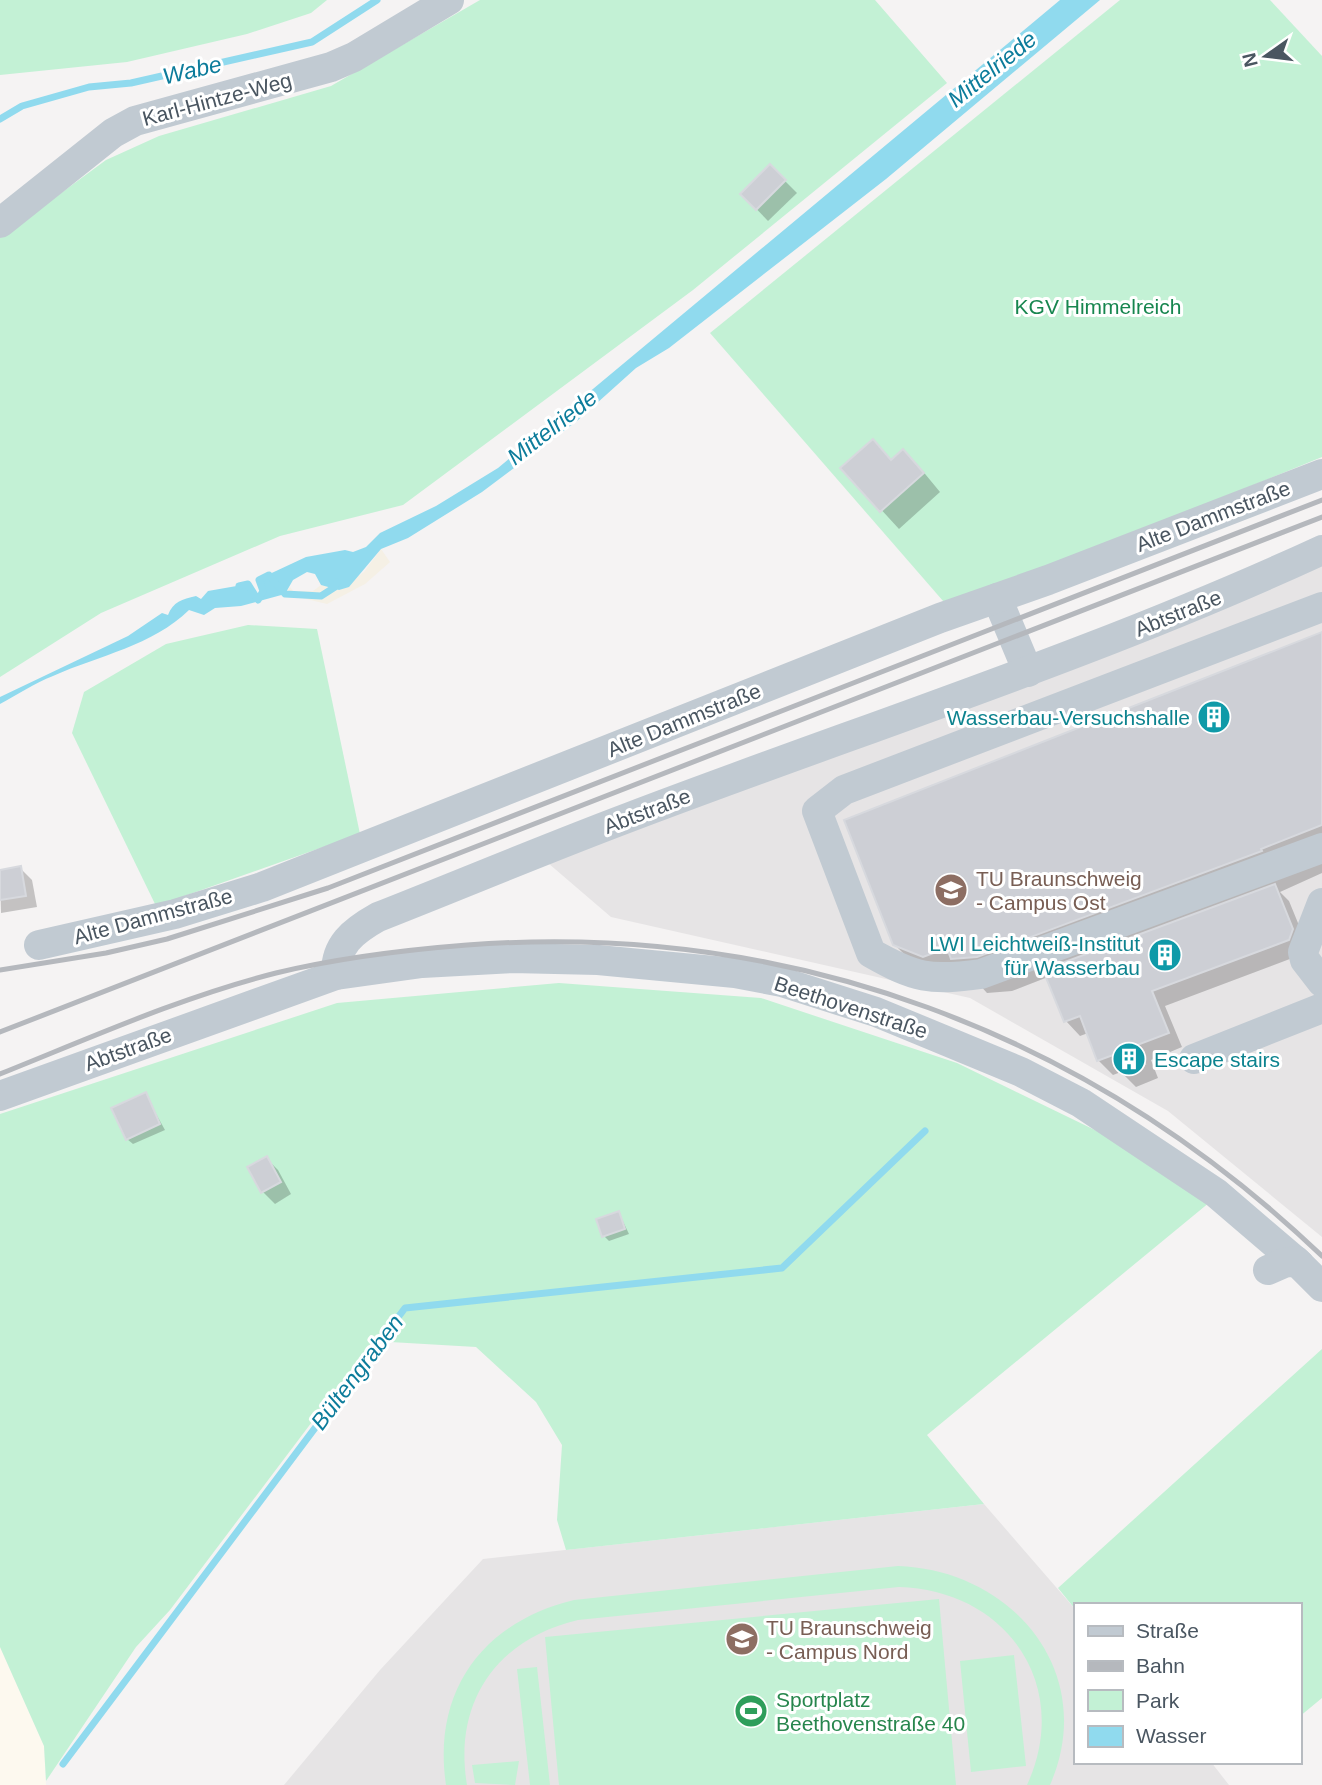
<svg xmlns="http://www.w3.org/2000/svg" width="1322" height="1785" font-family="Helvetica,sans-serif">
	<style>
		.commercial { fill: #fdf9ef }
		.education { fill: #e6e4e5 }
		.green { fill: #c3f1d5 }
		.sand { fill: #f5f0e5 }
		.water { fill: #90daee }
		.shadow { fill: #0003 }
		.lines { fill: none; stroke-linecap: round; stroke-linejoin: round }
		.stream { stroke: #90daee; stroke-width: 7 }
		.building { fill: #cdcfd5; stroke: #d7d9de; stroke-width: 2 }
		.minor { stroke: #c1cad2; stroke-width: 30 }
		.rail { stroke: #b5b8bd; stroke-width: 5 }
		.labels { text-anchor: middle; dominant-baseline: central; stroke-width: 6; stroke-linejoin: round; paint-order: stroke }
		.street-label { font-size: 21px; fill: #4a5661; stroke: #fff }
		.park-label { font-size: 21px; fill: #17864f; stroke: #fff }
		.culture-label { font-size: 21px; fill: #0d838f; stroke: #fff; text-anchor: end }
		.education-label { font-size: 21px; fill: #785e54; stroke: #fff; text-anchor: start }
		.leisure-label { font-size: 21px; fill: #27864d; stroke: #fff; text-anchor: start }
		.water-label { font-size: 23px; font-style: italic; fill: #0c7c9b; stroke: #fff }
	</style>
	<rect width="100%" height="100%" fill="#f5f3f3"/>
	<polygon class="commercial" points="0,1647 44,1746 46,1785 0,1785"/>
	<g class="education">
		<polygon points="1322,566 1322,1237 1168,1111 970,998 611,917 548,863"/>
		<polygon points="984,1504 1075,1609 1075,1762 1211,1762 1229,1785 284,1785 380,1670 483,1559"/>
	</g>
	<g class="green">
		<polygon points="0,0 327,0 311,13 247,34 127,62 0,75"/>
		<polygon points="480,0 875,0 947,83 693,290 403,505 280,536 101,613 0,677 0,238 106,160 159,136 331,86"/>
		<polygon points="1120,0 1270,0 1322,56 1322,457 950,609 710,333"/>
		<polygon points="248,625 317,629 360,834 156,906 72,733 84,692 166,644"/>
		<polygon points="559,983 761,998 957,1063 1099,1132 1210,1202 927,1435 984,1504 566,1550 557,1520 562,1445 536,1402 476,1347 373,1341 170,1610 136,1647 46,1781 44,1746 0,1647 0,1114 337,1003"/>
		<polygon points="1322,1349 1322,1698 1299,1717 1299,1605 1075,1605 1075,1609 1058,1588"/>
		<path d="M898,1566c115,4 201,107 152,219h-23c46,-100 -21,-195 -128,-198l-321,33c-81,19 -125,82 -111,165h-21c-14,-94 37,-163 128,-185z"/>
		<polygon points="939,1599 956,1785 559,1785 545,1637"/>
		<polygon points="1014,1655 1026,1766 971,1772 960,1661"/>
		<polygon points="537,1667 550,1785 530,1785 517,1669"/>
		<polygon points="519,1761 515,1785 475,1783 472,1765"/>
	</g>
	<polygon class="sand" points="381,549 390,562 365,584 327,604 285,594 290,587 293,591 313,591 321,585 339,590 364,572"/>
	<path class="water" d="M1060,0h40l-214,179 -217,169 -33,20 -59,53 -95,71 -74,46 -27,11 -32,38 -10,3 -18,-5 -6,-11 -8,-2 -14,8 -8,14 -44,12 -26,2 -11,7 -15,-5c-37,36 -89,45 -136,66 -18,7 -36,19 -53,28v-7l128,-61 34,-23 6,2c5,-13 14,-16 28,-19l5,3 7,-8 40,-7 11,16 4,-9 -4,-7 2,-6 45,-21 39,-7 8,2 13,-5 14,-14 56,-27 62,-38z"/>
	<g class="shadow">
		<polygon points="770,166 797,193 768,221 742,194"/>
		<polygon points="873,442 892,461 921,469 940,492 899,529 843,468"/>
		<polygon points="1322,634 1322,873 1280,892 1289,901 1307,945 1303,954 1165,1006 1182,1047 1151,1060 1158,1078 1136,1087 1121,1072 1113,1075 1098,1060 1088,1033 1080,1036 1066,1021 1048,977 1012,991 987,993 978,983 929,979 894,944"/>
		<polygon points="20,868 32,880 37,907 1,913 0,872"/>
		<polygon points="145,1094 165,1130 133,1144 127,1139"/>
		<polygon points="266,1158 278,1170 291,1194 275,1204 263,1192"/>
		<polygon points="619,1213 629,1234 609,1241 604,1236"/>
	</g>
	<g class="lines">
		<g class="stream">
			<polyline points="0,119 22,106 89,87 131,83 312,42 377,0"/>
			<polyline points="239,586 248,584 258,600 263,591 259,580 269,575 285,594 321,596 335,587 337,582"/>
			<polyline points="63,1764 405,1308 782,1268 925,1131"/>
		</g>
	</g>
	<g class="building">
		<polygon points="770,164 786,180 756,210 740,194"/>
		<polygon points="873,439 891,460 903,449 924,473 880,512 840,468"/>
		<polygon points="1322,632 1322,825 1261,849 1262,851 977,957 951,959 947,948 923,957 893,945 844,820"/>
		<polygon points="21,866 26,896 0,900 0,870"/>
		<polygon points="1275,884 1293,929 1289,940 1152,991 1169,1033 1137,1045 1145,1064 1120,1073 1113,1055 1097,1061 1080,1016 1064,1022 1043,970"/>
		<polygon points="146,1092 160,1124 126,1140 111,1108"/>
		<polygon points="267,1156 281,1182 261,1193 247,1167"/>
		<polygon points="619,1211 625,1229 602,1237 596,1219"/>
	</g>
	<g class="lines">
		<g class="minor">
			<polyline points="0,223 113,133 135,121 331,67 354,57 449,0"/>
			<polyline points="997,598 1028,672"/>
			<path d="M1322,607l-478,183 -27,21 54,142c44,25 59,28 110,21l341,-126"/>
			<polyline points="1322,903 1303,952 1305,960 1322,982"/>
			<polyline points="39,945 175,914 262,887 940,618 1048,580 1322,474"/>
			<path d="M336,975c-1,-30 17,-44 42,-58 84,-33 167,-68 252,-100 231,-88 467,-163 692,-267"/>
			<polyline points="1194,1059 1322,1008"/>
			<polyline points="0,1096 336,975 422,963 512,958 598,960 735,973 782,982 876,1012 1021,1072 1081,1103 1216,1193 1299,1264"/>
			<polyline points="1268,1270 1284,1263 1296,1261 1322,1287"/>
		</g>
		<g class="rail">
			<polyline points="0,970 106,953 167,939 328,888 1322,500"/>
			<polyline points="0,1032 1322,517"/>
			<path d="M0,1074c90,-36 181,-77 276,-101 62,-15 127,-23 191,-28 323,-24 621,87 855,311"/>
		</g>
	</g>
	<defs>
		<symbol id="building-disc" viewBox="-11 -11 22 22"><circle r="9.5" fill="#0f9aa8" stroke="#fff"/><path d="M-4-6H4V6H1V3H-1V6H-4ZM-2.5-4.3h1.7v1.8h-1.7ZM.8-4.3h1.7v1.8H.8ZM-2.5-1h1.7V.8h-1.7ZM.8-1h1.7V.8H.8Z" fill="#fff"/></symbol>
		<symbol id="university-disc" viewBox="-11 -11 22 22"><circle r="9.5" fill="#8d6e63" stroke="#fff"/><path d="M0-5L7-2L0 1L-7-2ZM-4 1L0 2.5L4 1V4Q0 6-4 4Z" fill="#fff"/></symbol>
		<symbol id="stadium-disc" viewBox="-11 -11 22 22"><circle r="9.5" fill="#2e9e5b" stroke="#fff"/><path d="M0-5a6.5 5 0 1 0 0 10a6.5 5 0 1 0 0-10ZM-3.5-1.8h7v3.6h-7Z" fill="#fff"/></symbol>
	</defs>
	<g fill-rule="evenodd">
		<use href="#building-disc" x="1195" y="698" width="38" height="38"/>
		<use href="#university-disc" x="932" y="871" width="38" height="38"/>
		<use href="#building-disc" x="1146" y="936" width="38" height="38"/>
		<use href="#building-disc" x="1110" y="1040" width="38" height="38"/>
		<use href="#university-disc" x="723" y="1620" width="38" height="38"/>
		<use href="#stadium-disc" x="732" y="1692" width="38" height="38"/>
	</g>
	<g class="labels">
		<g class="street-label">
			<text transform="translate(217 99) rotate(-15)">Karl-Hintze-Weg</text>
			<text transform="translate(1213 516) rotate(-21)">Alte Dammstraße</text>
			<text transform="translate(1178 613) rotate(-22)">Abtstraße</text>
			<text transform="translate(684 720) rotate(-22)">Alte Dammstraße</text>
			<text transform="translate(647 811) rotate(-21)">Abtstraße</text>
			<text transform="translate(153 916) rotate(-15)">Alte Dammstraße</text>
			<text transform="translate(851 1007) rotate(18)">Beethovenstraße</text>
			<text transform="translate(128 1049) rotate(-20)">Abtstraße</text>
		</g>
		<g class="park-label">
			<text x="1098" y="306">KGV Himmelreich</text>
		</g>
		<g class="culture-label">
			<text x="1190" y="717">Wasserbau-Versuchshalle</text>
			<text x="1140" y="943">LWI Leichtweiß-Institut<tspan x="1140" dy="24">für Wasserbau</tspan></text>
			<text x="1154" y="1059" text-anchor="start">Escape stairs</text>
		</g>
		<g class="education-label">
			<text x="976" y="878">TU Braunschweig<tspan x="976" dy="24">- Campus Ost</tspan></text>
			<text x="766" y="1627">TU Braunschweig<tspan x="766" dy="24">- Campus Nord</tspan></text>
		</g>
		<g class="leisure-label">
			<text x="776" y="1699">Sportplatz<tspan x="776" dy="24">Beethovenstraße 40</tspan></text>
		</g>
		<g class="water-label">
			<text transform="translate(992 69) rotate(-39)">Mittelriede</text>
			<text transform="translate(192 70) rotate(-13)">Wabe</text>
			<text transform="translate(552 427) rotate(-38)">Mittelriede</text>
			<text transform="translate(357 1372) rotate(-53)">Bültengraben</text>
		</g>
	</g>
	<rect x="1074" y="1603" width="228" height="161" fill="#ffffff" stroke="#b7bbc0" stroke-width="2"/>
	<rect x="1088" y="1626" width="35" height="10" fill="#c1cad2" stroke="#b7bbc0" stroke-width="2"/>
	<text x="1136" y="1638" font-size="21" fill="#4a5661">Straße</text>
	<rect x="1088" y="1661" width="35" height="10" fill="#b5b8bd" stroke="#b7bbc0" stroke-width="2"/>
	<text x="1136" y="1673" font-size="21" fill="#4a5661">Bahn</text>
	<rect x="1088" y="1690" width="35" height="21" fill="#c3f1d5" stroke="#b7bbc0" stroke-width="2"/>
	<text x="1136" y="1708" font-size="21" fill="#4a5661">Park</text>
	<rect x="1088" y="1726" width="35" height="21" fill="#90daee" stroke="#b7bbc0" stroke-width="2"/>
	<text x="1136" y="1743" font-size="21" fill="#4a5661">Wasser</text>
	<g transform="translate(1266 56) rotate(256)" stroke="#ffffff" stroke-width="5" paint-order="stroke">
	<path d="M0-5L12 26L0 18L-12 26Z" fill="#4a5661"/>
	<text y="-10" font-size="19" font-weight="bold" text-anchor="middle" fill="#4a5661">N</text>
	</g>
</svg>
